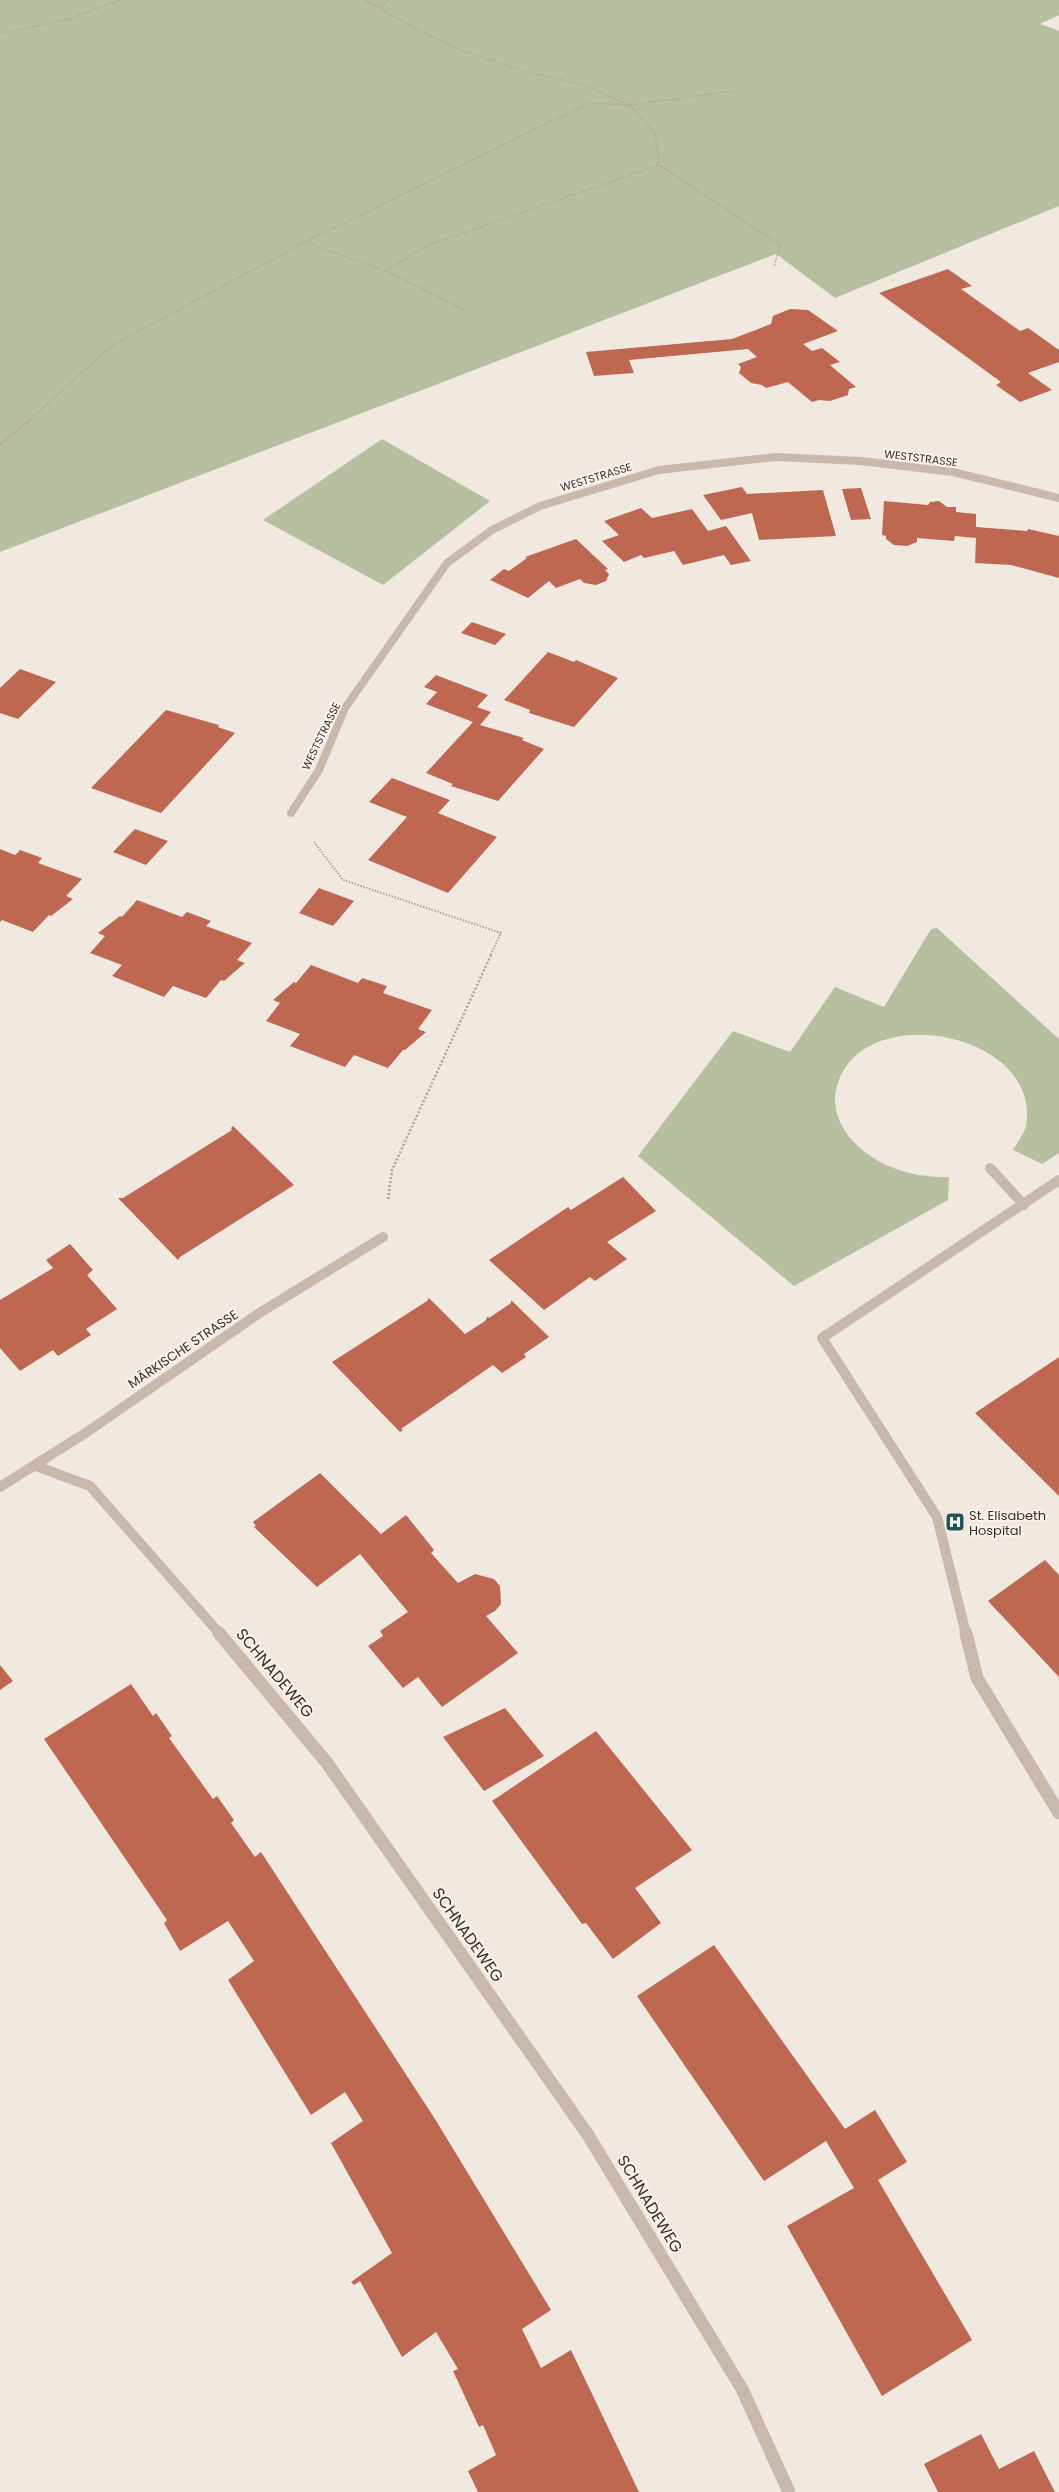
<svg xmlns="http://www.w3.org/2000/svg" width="1059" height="2492" font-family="Poppins,sans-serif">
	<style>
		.green { fill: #b6c0a0 }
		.building { fill: #be6851 }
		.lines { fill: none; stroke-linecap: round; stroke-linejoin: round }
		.path-far2 { stroke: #b5a296; stroke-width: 1.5; stroke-dasharray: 1.5 1.5; stroke-linecap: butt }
		.path-far1 { stroke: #b5a296; stroke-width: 2; stroke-dasharray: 1.5 1.5; stroke-linecap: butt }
		.path { stroke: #b5a296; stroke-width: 2.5; stroke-dasharray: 2 2; stroke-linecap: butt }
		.minor-far2 { stroke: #c9b8ac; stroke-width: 8 }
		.minor-far1 { stroke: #c9b8ac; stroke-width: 10 }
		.minor { stroke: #c9b8ac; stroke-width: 13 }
		.labels { text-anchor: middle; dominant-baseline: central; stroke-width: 4; stroke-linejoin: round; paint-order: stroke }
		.far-street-label { font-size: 11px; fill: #372e2a; stroke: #f9f3ec }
		.street-label { font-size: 13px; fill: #372e2a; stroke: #f9f3ec }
		.poi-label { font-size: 13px; fill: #372e2a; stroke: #f9f3ec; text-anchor: start }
		.near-street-label { font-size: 16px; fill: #372e2a; stroke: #f9f3ec }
	</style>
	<rect width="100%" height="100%" fill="#f1e8df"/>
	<g class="green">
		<polygon points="0,0 1059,0 1059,15 1040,24 1059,31 1059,206 835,298 776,254 0,552"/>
		<polygon points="382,439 490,501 383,585 263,520"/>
		<path d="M937,928l122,111v114l-17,11 -29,-14c4,-7 11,-16 13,-24 17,-93 -164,-129 -189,-40 -6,18 2,39 14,53 25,28 62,39 98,38l-1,23 -154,86 -156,-130 95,-125 57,21 45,-65 49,20 47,-78z"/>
	</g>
	<g class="building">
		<polygon points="948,269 972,286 961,289 1020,331 1028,328 1059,350 1059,362 1028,373 1052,390 1020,402 996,385 1001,382 879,293"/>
		<polygon points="790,309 808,310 838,331 803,344 812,351 822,348 840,362 830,365 856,387 849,389 848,395 830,401 819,400 812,402 788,382 766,388 762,385 751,383 739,373 741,367 738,364 757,357 748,349 629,360 634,373 594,376 586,352 732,339 771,324 773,316"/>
		<polygon points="742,487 747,494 823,490 836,536 759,540 752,513 721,520 703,495"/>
		<polygon points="861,488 871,519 851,520 842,489"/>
		<polygon points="884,501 928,505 930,502 939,501 947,507 956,507 956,512 976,514 976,527 1027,531 1028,529 1059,536 1059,578 1011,565 975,563 976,538 955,536 954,541 917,538 917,542 907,546 894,545 886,539 886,536 882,535"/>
		<polygon points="641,508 652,518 692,509 708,531 726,526 751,561 731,565 724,555 683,565 674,551 644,558 641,555 624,562 602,541 619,535 604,521"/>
		<polygon points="576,539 608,569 605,570 609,574 606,581 596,585 584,583 580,579 556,588 549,581 528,598 490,580 504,569 509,571 527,558 525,557"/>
		<polygon points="472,622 506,634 495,645 461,633"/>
		<polygon points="548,652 574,662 576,660 618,678 574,727 529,713 530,710 504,700"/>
		<polygon points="20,669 56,682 18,719 0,713 0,688"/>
		<polygon points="436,675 488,695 477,707 491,712 480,725 524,738 522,740 544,749 498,801 451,786 453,784 426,773 473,722 426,704 437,692 424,687"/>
		<polygon points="166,710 219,725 218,727 235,733 161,813 91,788"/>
		<polygon points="392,778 450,800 438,813 497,837 448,893 368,860 407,817 369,802"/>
		<polygon points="135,829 168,841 146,865 113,852"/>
		<polygon points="0,849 15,855 20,850 42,858 38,863 82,879 66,896 73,899 51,916 49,915 33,932 2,920 0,922"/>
		<polygon points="319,888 354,901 333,926 299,913"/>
		<polygon points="137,900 182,917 187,912 211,921 206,926 252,943 237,960 245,963 224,981 221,980 206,998 173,986 164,997 112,976 122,965 90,953 105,936 98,933 120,916 122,917"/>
		<polygon points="311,965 358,983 362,978 387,986 383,993 432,1010 418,1029 426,1032 405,1050 403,1050 388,1068 354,1055 345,1067 290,1046 300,1034 266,1021 280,1003 273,1000 294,982 296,983"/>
		<polygon points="233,1126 294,1185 180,1257 178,1260 118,1198 123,1198 232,1130 231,1128"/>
		<polygon points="623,1177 656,1211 607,1242 627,1259 595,1281 590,1277 544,1310 489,1260 568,1207 571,1210"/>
		<polygon points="70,1244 93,1270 87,1275 117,1309 86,1329 91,1335 58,1356 53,1350 20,1371 0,1348 0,1300 53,1268 46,1260"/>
		<polygon points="429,1298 465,1334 485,1321 488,1316 489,1318 511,1303 511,1300 549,1337 524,1354 526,1357 502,1373 493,1365 401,1429 403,1430 400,1432 332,1362 427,1301"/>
		<polygon points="1059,1357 1059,1496 975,1413"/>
		<polygon points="320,1473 381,1534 406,1515 434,1550 431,1553 458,1583 475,1574 494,1579 500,1586 501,1604 495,1611 486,1616 518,1653 442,1707 418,1677 403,1688 368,1646 383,1636 380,1631 408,1612 360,1554 317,1587 254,1527 256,1526 253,1522"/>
		<polygon points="1045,1560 1059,1575 1059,1677 988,1601"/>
		<polygon points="0,1665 13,1681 0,1690"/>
		<polygon points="131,1684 153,1716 156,1713 172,1736 169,1738 213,1799 217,1796 234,1820 231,1823 255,1857 261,1852 435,2119 551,2310 522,2329 541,2368 571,2350 639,2492 478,2492 468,2471 496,2455 483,2425 479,2427 453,2371 458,2369 436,2332 402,2357 360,2281 354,2285 351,2282 392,2253 331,2143 363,2121 345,2092 311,2115 228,1980 254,1961 228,1921 180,1951 164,1923 167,1920 44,1739"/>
		<polygon points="505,1708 544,1756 484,1791 443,1737"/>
		<polygon points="596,1731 692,1850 635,1888 661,1923 613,1959 586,1923 582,1924 492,1801"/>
		<polygon points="714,1945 845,2129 875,2110 907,2162 878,2180 972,2340 882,2396 787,2226 854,2188 826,2141 764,2181 637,1996"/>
		<polygon points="981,2434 999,2469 1034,2451 1055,2492 938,2492 924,2464"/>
	</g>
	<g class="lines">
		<g class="path-far2">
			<polyline points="364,0 380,8"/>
			<polyline points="389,0 380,8 419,31 466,52 529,73 577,83 630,105 655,133 659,165 780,245 774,267"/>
			<polyline points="0,34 69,19 120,0"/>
			<polyline points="386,271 426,246 659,165"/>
			<polyline points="467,311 386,271 305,242 589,103 630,105 733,91"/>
			<polyline points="27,422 113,345 305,242"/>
		</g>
		<g class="path-far1">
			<polyline points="0,444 29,421"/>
			<polyline points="314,842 343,880 501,933 490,956"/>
		</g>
		<polyline class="path" points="388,1199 392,1170 491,955"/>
		<polyline class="minor-far2" points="291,813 319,770 345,708 447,563 492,530 540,506 659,470 776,457 861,461 953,472 1059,498"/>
		<g class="minor-far1">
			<polyline points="990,1168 1024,1205"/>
			<polyline points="36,1466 90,1486 220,1634"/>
			<polyline points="0,1487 87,1432 261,1312 383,1237"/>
			<polyline points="966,1634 937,1517 822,1338 1059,1180"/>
		</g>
		<g class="minor">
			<polyline points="219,1633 327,1763 588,2135 742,2389 789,2492"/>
			<polyline points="966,1633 977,1678 1059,1813"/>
		</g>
	</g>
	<defs>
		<symbol id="hospital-square" viewBox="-11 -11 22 22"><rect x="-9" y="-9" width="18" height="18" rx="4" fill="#225456" stroke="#f9f3ec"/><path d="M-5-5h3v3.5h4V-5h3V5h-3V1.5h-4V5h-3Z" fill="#fff"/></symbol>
	</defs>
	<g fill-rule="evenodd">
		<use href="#hospital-square" x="944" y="1511" width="22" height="22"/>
	</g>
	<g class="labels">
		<g class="far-street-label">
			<text transform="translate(921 458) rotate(7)">WESTSTRASSE</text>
			<text transform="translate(596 477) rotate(-17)">WESTSTRASSE</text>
			<text transform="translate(321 736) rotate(-64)">WESTSTRASSE</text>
		</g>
		<g class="street-label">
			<text transform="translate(183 1349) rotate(-34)">MÄRKISCHE STRASSE</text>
		</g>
		<g class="poi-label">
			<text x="969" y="1515">St. Elisabeth<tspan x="969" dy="15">Hospital</tspan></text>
		</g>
		<g class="near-street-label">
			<text transform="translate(275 1673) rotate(50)">SCHNADEWEG</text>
			<text transform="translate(468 1935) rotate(55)">SCHNADEWEG</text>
			<text transform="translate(650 2204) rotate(59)">SCHNADEWEG</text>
		</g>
	</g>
</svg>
